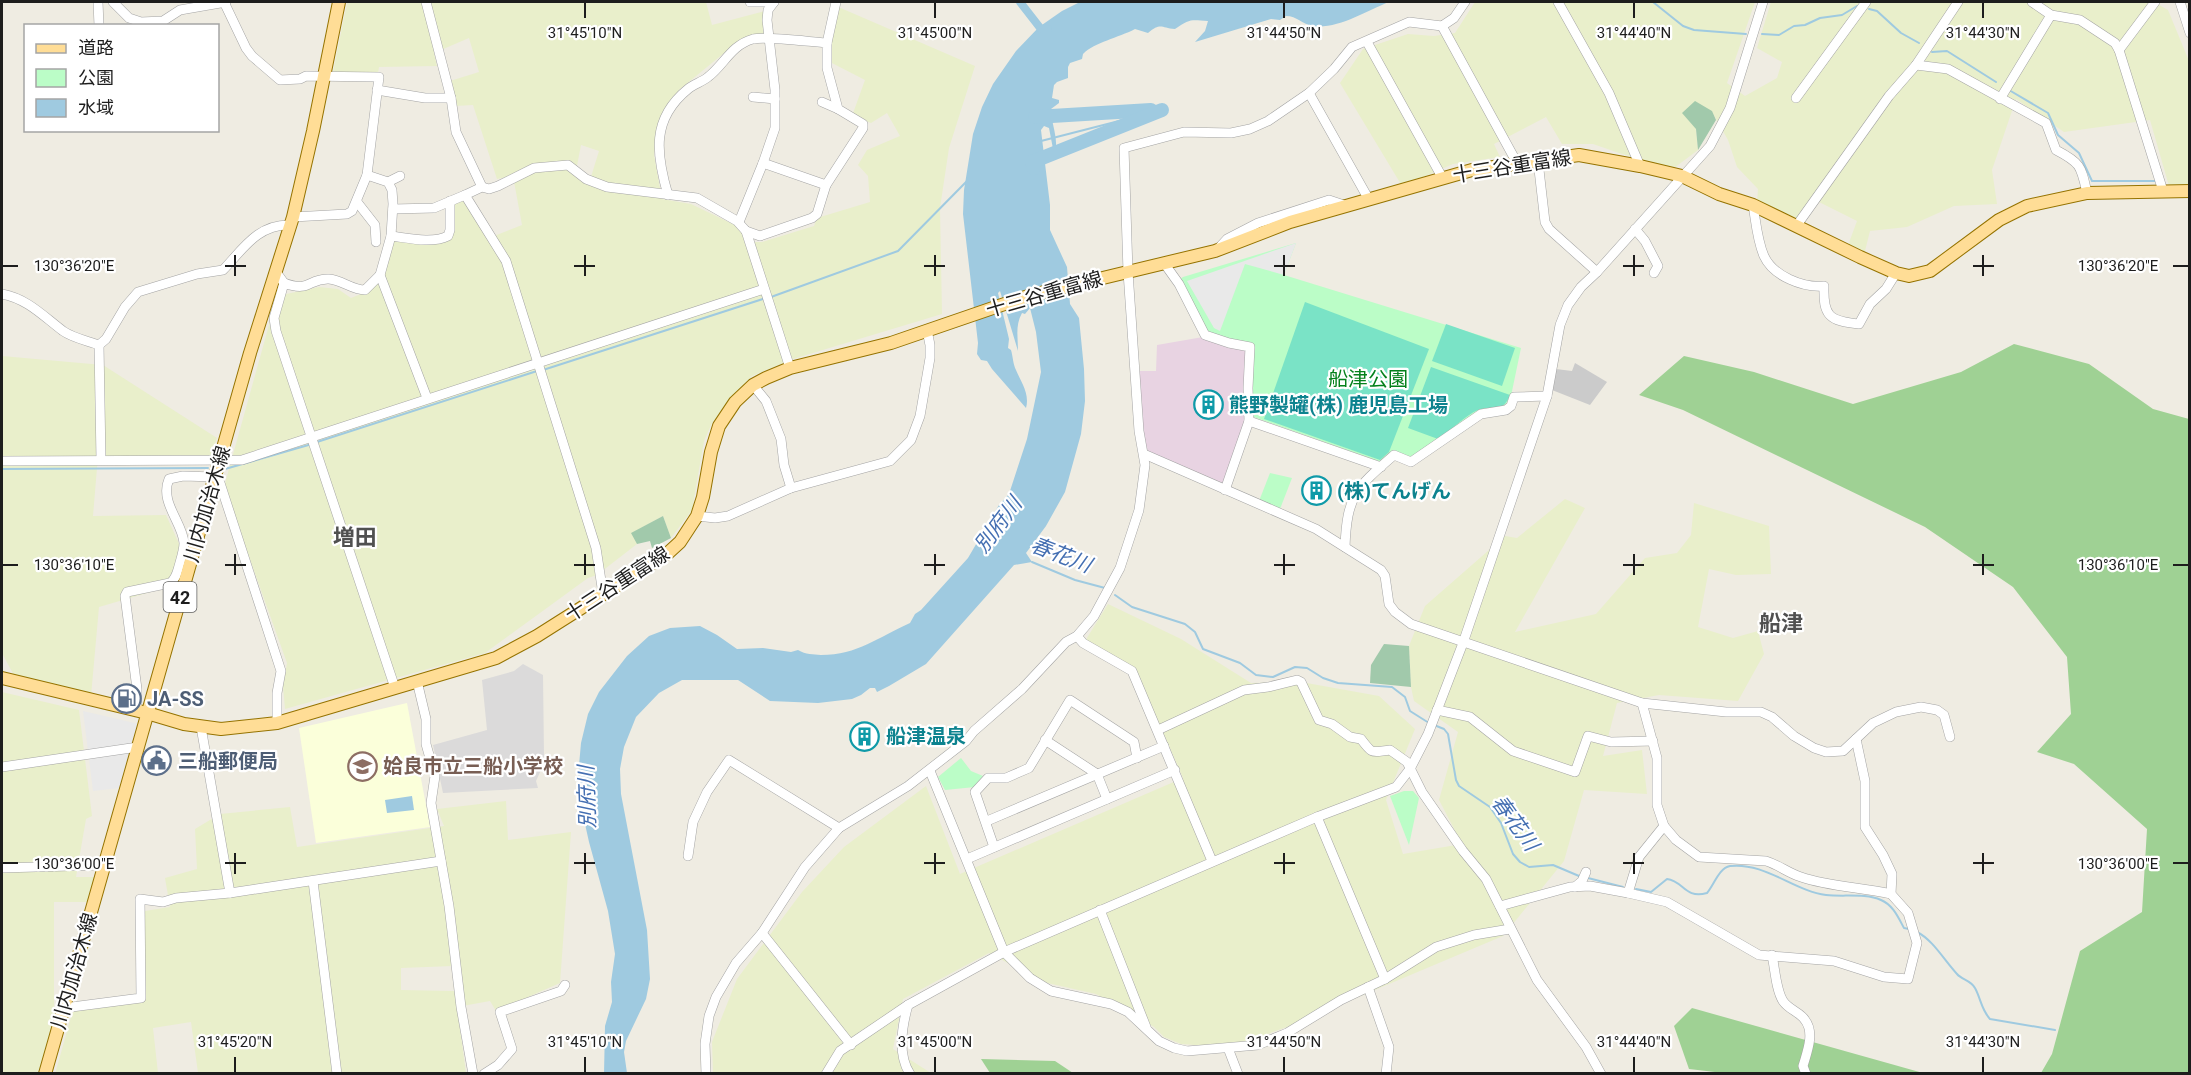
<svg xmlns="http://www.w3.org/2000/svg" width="2191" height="1075" font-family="Roboto,'Noto Sans JP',sans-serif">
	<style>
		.residential { fill: #dbdada }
		.industrial { fill: #e8d3e2 }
		.education { fill: #fbffda }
		.religious { fill: #cbcbcb }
		.farmland { fill: #e9efcb; fill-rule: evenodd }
		.forest { fill: #9fd194 }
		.cemetery { fill: #a1c9ab }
		.park { fill: #bbfdc7 }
		.pitch { fill: #7ae3c6 }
		.parking { fill: #e9e9e9 }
		.water { fill: #9fcae0 }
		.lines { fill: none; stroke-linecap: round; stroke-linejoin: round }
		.stream { stroke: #9fcae0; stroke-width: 2 }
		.canal { stroke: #9fcae0; stroke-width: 8 }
		.river { stroke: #9fcae0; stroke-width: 14 }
		.minor-casing { stroke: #a4a4a4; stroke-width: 10 }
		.major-casing { stroke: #957300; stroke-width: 14 }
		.minor { stroke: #fff; stroke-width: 9 }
		.major { stroke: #ffdd96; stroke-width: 12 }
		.ticks { fill: none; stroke: #1d1d1d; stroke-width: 2 }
		.labels { text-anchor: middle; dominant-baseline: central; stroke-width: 4.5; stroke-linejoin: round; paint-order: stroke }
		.shield { fill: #fff; stroke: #616161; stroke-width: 1.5 }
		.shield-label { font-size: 18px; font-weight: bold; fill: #1d1d1d }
		.street-label { font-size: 20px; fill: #1d1d1d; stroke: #fff }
		.park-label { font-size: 20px; fill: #05811c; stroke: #fff }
		.culture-label { font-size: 20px; font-weight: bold; fill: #0d838f; stroke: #fff; text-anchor: start }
		.service-label { font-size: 20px; font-weight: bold; fill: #4e5e75; stroke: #fff; text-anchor: start }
		.education-label { font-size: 20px; font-weight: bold; fill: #785e54; stroke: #fff; text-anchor: start }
		.water-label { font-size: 21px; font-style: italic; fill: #446fb2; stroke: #fff }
		.quarter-label { font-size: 22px; font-weight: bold; fill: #505050; stroke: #fff }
		.ticks-label { font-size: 15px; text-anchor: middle; fill: #1d1d1d; stroke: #fff; stroke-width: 4.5; stroke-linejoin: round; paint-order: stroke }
	</style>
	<rect width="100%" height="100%" fill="#efece2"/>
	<polygon class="residential" points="523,664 543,675 544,756 541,770 536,781 538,788 443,793 433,745 487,730 482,680 514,671"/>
	<polygon class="industrial" points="1203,337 1246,351 1245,425 1222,486 1149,452 1144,444 1139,371 1156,371 1157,345"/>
	<polygon class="education" points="407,703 430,827 316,843 299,728"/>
	<polygon class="religious" points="1575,363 1607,382 1590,405 1552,390 1556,369 1572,371"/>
	<g class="farmland">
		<path d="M379,2h327l6,23 53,-14 -1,23 -24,6 -61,50 -22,36 -3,29 8,44 29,5 50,24 5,14h16l52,-16 3,-8 53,-16 -2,-26 -10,-11 9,-15 33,-14 -13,-23 -16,10 -19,-7 13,-36 -37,-19 8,-55 139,60 -26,82 -9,60 2,106 -149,45 -41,17 -21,22 -19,25 -8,18 -12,69 -21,28 -8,-22 -31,17 5,11 -40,31 -9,3 -103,75 -200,56 -2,-23 4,-23 -63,-176 53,-191 42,-9 19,2 13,9 15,-6 17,-18 10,-35 49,2 12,-38 10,-5 25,40 33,-13 -9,-49 -16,3 -24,-74 -18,1 -5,-25 29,-9 -10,-34 -35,15 3,13 -58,1 -2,13 -45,-3 15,-74zM581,145l18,6 -9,29 -14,-9z"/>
		<polygon points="1475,2 1755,2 1727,83 1745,96 1777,78 1782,62 1757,48 1771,2 2154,2 2168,10 2189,61 2189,186 2169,186 2150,120 2064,132 2016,99 1992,170 1997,204 1954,206 1907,227 1870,231 1864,255 1847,248 1857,221 1811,198 1796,224 1757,204 1758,189 1737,167 1728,140 1712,112 1696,129 1698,150 1674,168 1622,154 1593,144 1562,144 1546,117 1494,144 1500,157 1453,164 1402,186 1340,83 1363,49 1408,34 1434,36 1455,33"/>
		<polygon points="2,356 103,365 217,438 210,458 98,456 93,516 166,515 181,548 171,586 99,607 91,696 17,681 2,653"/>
		<polygon points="1565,499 1585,508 1515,632 1596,614 1645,558 1677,553 1691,535 1694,503 1769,526 1771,574 1736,575 1709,569 1698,627 1733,638 1758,631 1764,654 1738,701 1659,695 1617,703 1603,756 1642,750 1647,794 1584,790 1564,861 1503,936 1287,1027 1248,1041 1210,1046 1181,1044 1164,1037 1154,1027 1096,994 1043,982 989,953 903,999 893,1049 931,1073 713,1073 712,1042 737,979 802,892 844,847 926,786 960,874 1183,778 1135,669 1085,641 1108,604 1181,639 1251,683 1301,682 1379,696 1415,729 1386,800 1403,854 1462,844 1439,800 1458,732 1414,701 1411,687 1409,646 1425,606 1505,536 1517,538"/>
		<polygon points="2,692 79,710 92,816 86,819 76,877 96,877 88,902 54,902 54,1018 39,1073 2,1074"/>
		<path d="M506,801l2,39 63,-8 -11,151 -64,28 -6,-10 -33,6 9,66h-268l-7,-51 -38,6 5,45 -103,1 18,-64 72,-11v-88l25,-4 -5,-29 32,-9 -2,-40 25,-15 70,-7 7,40 147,-21 -7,-17zM453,966l1,25 -53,-1v-22z"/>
	</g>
	<g class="forest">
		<polygon points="2014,344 2089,364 2153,409 2189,419 2189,1073 2041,1073 2052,1054 2080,951 2142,912 2147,829 2074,764 2037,752 2071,714 2067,657 2013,587 1925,527 1683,410 1639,395 1684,356 1754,372 1853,404 1961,372"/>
		<polygon points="1692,1008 1923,1073 1732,1074 1689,1069 1674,1026"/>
		<polygon points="981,1059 1055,1061 1073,1073 990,1073"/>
	</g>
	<g class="cemetery">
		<polygon points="1695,101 1712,111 1716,120 1698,150 1696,129 1682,113"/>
		<polygon points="663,516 671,538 652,548 650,541 637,544 631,533"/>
		<polygon points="1384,644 1409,646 1411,687 1370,683 1371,665"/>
	</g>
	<g class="park">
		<polygon points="1296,243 1284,275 1521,348 1511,396 1505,408 1480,411 1411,458 1392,452 1381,462 1251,416 1253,345 1207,333 1179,280 1183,277"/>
		<polygon points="1270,473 1292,478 1280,509 1259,501"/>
		<polygon points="961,758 971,771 983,776 975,787 945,790 938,777"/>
		<polygon points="1404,791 1413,791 1419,798 1409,845 1390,796"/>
	</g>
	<g class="pitch">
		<polygon points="1305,302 1429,349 1389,452 1380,460 1264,419"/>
		<polygon points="1446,324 1515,348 1502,386 1432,361"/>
		<path d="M1431,367l79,28c-8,20 -17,9 -32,15 -12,5 -28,21 -40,29l-30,-11z"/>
	</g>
	<g class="parking">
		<polygon points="1296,243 1284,275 1245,264 1220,331 1214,328 1187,281"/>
		<polygon points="83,711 139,724 120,788 93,791"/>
	</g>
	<g class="water">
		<path d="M1080,2h309c-23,9 -52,28 -77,24 -10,-2 -15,-10 -26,-10l-6,4 -9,-1 -76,23 10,-11 3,-10c-16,-1 -18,-3 -33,8 -14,-1 -14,-7 -27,4l-13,-4c-17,9 -40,13 -52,25l-1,5 -12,4 -2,4v11l-11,4 -3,3 -2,13 7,2v3l-8,6c0,15 9,32 3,45l-5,-26 -5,-2 -3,4 9,75v25l17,37 3,37 9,14 5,51 1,32 -4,33 -16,58 -19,34 -20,27 6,9 -18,3 -88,99 -37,22 -12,6 -2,-4h-5l-9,7 -9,4 -34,4 -48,-2 -32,-21h-56l-23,13 -23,24 -12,30 -4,22 1,25 26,136 3,49 -4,20 -20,42 -2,11 3,21 -23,1 1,-48 7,-24 -1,-20 4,-28 -7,-43 -19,-69 -12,-54 4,-45 7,-29 11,-22 28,-36 22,-20 21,-8 30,-2 17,9 20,14 26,-1 28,4 7,-2c8,5 15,4 23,5 37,0 57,-18 89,-32l5,-9 6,-4 47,-52 31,-53 10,-11 18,-55 14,-67 -5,-40 -6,-24 -5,6 -3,-1c-7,12 -4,25 -4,38l-18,-60 -2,2 11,46 -1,9 3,2c2,7 2,14 5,20 5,12 14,24 10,38l-34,-39 -5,-8 -6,-1 -4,-6 1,-11 -15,-129 1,-24 9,-56 9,-27 11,-23 23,-33 23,-24 23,-16z"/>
		<polygon points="412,796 414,810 387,813 385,800"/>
	</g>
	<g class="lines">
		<g class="stream">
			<polyline points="1653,2 1683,26 1694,30 1746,34"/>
			<polyline points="1869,9 1877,11 1901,33 1919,43"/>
			<polyline points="1762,34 1779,35 1794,26 1805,25 1820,18 1842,15 1857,6"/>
			<polyline points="1932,52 1947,51 1996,82"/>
			<polyline points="2009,90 2048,113 2058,135 2079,153 2092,181 2155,181"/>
			<polyline points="1041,141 1162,110"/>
			<polyline points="771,297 898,251 968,180"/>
			<polyline points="543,370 766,298"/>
			<polyline points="317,442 537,371"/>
			<polyline points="2,469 208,468"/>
			<polyline points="225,469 312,444"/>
			<polyline points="1032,562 1075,580 1105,588"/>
			<polyline points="1115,595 1132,607 1185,624 1195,632 1203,649 1240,663 1256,675 1273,677 1295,667 1307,668 1323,678 1338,683 1392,687 1405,697 1410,711 1429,723"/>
			<polyline points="1434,725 1444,729 1448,734 1456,780 1459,786 1490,807 1501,823 1513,854 1520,862 1529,867 1553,865 1579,876"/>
			<polyline points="1588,878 1623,887"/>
			<path d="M1636,889l15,3 16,-13c17,2 17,20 40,14 7,-8 12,-25 23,-27 35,-4 64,25 96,29 18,2 39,-2 55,5 12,5 17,17 23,28l5,1"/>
			<path d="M1917,932c16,8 27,28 40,42 5,6 14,6 18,14 6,11 6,21 15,31l65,11"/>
		</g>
		<polyline class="canal" points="1020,2 1041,29 1048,29"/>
		<g class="river">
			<polyline points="1035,117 1151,110"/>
			<polyline points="1034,168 1032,162 1162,110"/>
		</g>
		<defs>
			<g id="minor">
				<polyline points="98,2 99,26"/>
				<polyline points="113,2 129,18 141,22 163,21 180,10 226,2"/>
				<polyline points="224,2 246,48 252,56 280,80 300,79 306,76 379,77 367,175 352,211 347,214 293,217"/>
				<polyline points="426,2 451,98 456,132 482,187"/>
				<polyline points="750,2 774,2"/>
				<polyline points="1558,2 1609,93 1640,166"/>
				<polyline points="2032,2 2051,15 2080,20 2115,43 2119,50 2163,191"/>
				<polyline points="2180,2 2190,33"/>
				<polyline points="1442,26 1517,163"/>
				<polyline points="1367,42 1442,177"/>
				<polyline points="827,43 836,2"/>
				<polyline points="2119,50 2155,2"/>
				<path d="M1916,65l32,4 98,54 10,27c25,13 25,16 31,43"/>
				<polyline points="377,90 425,98 451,98"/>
				<polyline points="1309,93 1368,198"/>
				<polyline points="753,97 775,99"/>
				<polyline points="1796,98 1866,2"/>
				<polyline points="2000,99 2051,15"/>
				<polyline points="822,102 838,109"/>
				<polyline points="1538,161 1545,222 1549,229 1597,272"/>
				<polyline points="763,163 775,128 775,90 767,20 768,10 774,2"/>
				<polyline points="388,182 400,176"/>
				<path d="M668,195c-12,-41 -17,-76 20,-106 6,-5 14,-7 20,-12 16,-12 23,-32 45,-38 13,-3 58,3 74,4v25l11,41 25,15v4l-37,57 -9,29 -5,4 -52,18 -14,-5"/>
				<polyline points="357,202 375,225 376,242"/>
				<path d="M1753,205c3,17 4,35 11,51 9,20 39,32 60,30 -1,30 5,35 35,38l11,-20 16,-15 10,-16"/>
				<polyline points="393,209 434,208 465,195"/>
				<polyline points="739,222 763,163 826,185"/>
				<polyline points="1797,225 1889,96 1916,65 1958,2"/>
				<polyline points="1635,229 1645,241 1658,266 1654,273"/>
				<path d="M391,236c17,2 41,8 57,0l2,-6v-29"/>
				<polyline points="1217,250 1227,239 1258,223 1329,200 1344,205"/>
				<polyline points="1164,263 1179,284 1205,335 1229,343 1250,347 1248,388 1249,421 1225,490"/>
				<polyline points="276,272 284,283 274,318 276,331 395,688"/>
				<polyline points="380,275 427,398"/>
				<path d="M284,283c27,10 24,-5 45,-4 13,1 23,11 36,11l15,-15 11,-39 2,-32 -1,-14 -4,-8 -21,-7"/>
				<path d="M2,294c26,5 41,22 61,37 10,7 25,10 36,14l7,-6 19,-32 13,-15 59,-18 26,-4c20,-21 35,-46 67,-45"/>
				<polyline points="99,345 101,460"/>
				<polyline points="753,385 766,401 781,439 784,465 791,488"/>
				<polyline points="1249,421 1381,467"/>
				<polyline points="1144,454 1316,529 1381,570 1385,576 1389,604 1395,612 1411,624 1642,703 1726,712 1761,712 1772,717 1794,736 1814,748 1826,752 1843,751 1873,723 1896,712 1921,707 1937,710 1944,715 1950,737"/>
				<polyline points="2,461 242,460 764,289"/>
				<polyline points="214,481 220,483 281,671 277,693 277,723"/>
				<polyline points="697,516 715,518 728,516 791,488 890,461 911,440 920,416 930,358 930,345 927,330"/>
				<path d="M1345,547c2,-52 11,-59 49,-92l17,7 70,-48 25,-4 5,-4 3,-9 33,-1"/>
				<polyline points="603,594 596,548 506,261 465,195 482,187 489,189 498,186 534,168 568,165 586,179 607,187 697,198 737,221 746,231 790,368"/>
				<polyline points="1077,636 1083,643 1132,671 1212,861"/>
				<polyline points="417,681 426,719 426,744 435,776 431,803 449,906 461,1007 473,1074"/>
				<path d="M1642,703l15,55v47l7,21 12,14 23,17 67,4c13,4 22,12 35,16 29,10 60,10 90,17"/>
				<path d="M137,710v-21l-12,-93 2,-4 43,-9c6,-4 7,-10 9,-17 2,-7 5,-16 5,-23 -1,-20 -25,-41 -15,-64l14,-3 32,1"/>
				<polyline points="1437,710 1470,717 1513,751 1575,772 1588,736 1611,742 1653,741"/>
				<polyline points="201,727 230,893"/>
				<path d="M1158,730l86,-40 24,-3 29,-7 4,2 18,38 13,4 18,13 11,2c12,16 10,13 29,11l17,12 15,30 41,59 23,28 51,101 49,67 15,27"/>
				<polyline points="1045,740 1097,774 1107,799"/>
				<polyline points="2,767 138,747"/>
				<polyline points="930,771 1004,952 1030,978 1051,991 1111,1004 1128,1012 1159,1041 1174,1048 1187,1051 1258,1045 1287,1033 1341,1000 1385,979 1436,947 1474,935 1510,929"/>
				<polyline points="1317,817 1385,979"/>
				<polyline points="987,821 1164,746"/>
				<polyline points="994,847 975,792 988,778 1006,778 1029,768 1070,700 1134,742 1137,758"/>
				<polyline points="688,856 693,822 707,792 729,760 839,828"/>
				<polyline points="967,859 1175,770"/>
				<polyline points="2,868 104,865"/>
				<polyline points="313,881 337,1074"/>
				<polyline points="1575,887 1582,881 1586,872"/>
				<polyline points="1628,893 1639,857 1664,826"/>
				<polyline points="1500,906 1570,887 1590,886 1628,893 1667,902 1759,955 1834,961 1884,977 1908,979 1917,943 1908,913 1891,894 1892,874 1883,855 1865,827 1865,781 1856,739"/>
				<polyline points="1100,910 1146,1027"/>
				<polyline points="762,933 851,1045"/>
				<path d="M1772,955c3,14 4,35 11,46 6,9 17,11 22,19 10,13 2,32 -2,46l3,8"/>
				<polyline points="1368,987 1389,1047 1386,1074"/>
				<path d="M908,1005c-6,21 -11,49 2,69"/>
				<polyline points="64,1008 141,998 140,899 163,902 176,898 230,893 441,861"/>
				<polyline points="1228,1048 1238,1074"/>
				<polyline points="484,1074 498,1065 512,1049 500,1012 561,991 565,985"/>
				<polyline points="706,1074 705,1044 709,1016 716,997 736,963 762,933 805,867 839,828 908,786 966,741 974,731 1022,689 1066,642 1077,636 1094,616 1120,568 1139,510 1145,465 1139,431 1128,272 1124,148 1184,132 1231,133 1250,129 1268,121 1309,93 1334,69 1352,47 1409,22 1442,26 1454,18 1465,2"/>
				<polyline points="826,1074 840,1051 908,1005 1004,952 1317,817 1396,787 1410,769 1428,734 1463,643 1547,396 1560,325 1568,305 1581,287 1597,272 1710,146 1730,108 1763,2"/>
			</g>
			<g id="major">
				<polyline points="2,678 147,713 184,724 221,729 277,723 496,658 537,636 668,553 680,542 697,516 703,497 711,452 719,426 735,402 753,385 766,378 790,368 891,343 1028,296 1215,251 1290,222 1472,170 1579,155 1640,166 1682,176 1719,194 1753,205 1860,257 1896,273 1909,276 1930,271 1999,220 2027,206 2087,193 2190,191"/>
				<polyline points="45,1074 250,353 293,217 313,131 339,2"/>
			</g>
		</defs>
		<use href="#minor" class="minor-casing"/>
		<use href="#major" class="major-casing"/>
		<use href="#minor" class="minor"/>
		<use href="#major" class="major"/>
	</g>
	<path class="ticks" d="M585,3v15M935,3v15M1284,3v15M1634,3v15M1983,3v15M235,255v21M585,255v21M935,255v21M1284,255v21M1634,255v21M1983,255v21M3,266h15M225,266h21M574,266h21M924,266h21M1274,266h21M1623,266h21M1973,266h21M2173,266h15M235,554v21M585,554v21M935,554v21M1284,554v21M1634,554v21M1983,554v21M3,565h15M225,565h21M574,565h21M924,565h21M1274,565h21M1623,565h21M1973,565h21M2173,565h15M235,853v21M585,853v21M935,853v21M1284,853v21M1634,853v21M1983,853v21M3,863h15M225,863h21M574,863h21M924,863h21M1274,863h21M1623,863h21M1973,863h21M2173,863h15M235,1057v15M585,1057v15M935,1057v15M1284,1057v15M1634,1057v15M1983,1057v15"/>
	<defs>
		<symbol id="building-ring" viewBox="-11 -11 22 22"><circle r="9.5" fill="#fff" stroke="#0f9aa8" stroke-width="1.5"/><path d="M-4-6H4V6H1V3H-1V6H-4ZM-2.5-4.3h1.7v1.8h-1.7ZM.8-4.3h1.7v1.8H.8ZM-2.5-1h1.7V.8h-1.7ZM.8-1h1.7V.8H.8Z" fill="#0f9aa8"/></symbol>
		<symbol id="fuel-ring" viewBox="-11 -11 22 22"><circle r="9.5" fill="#fff" stroke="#5c6f8a" stroke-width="1.5"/><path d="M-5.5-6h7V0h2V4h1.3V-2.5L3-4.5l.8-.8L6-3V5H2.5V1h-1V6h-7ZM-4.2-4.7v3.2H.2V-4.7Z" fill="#5c6f8a"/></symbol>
		<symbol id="civic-ring" viewBox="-11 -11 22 22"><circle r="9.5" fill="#fff" stroke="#5c6f8a" stroke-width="1.5"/><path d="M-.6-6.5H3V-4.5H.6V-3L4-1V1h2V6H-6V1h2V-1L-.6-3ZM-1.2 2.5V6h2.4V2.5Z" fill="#5c6f8a"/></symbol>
		<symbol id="school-ring" viewBox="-11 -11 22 22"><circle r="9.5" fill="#fff" stroke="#8d6e63" stroke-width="1.5"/><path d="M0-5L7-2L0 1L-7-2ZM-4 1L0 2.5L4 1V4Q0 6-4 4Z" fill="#8d6e63"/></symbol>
	</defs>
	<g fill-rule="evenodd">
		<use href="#building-ring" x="1192" y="388" width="33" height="33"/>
		<use href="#building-ring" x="1300" y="474" width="33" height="33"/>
		<use href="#fuel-ring" x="110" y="682" width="33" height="33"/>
		<use href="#building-ring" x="848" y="720" width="33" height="33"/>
		<use href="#civic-ring" x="140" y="744" width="33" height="33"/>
		<use href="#school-ring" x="346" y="750" width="33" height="33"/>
	</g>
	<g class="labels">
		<rect class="shield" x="163.5" y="582" width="33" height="30" rx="4.5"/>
		<g class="shield-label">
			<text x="180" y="597">42</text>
		</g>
		<g class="street-label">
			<text transform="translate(1512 166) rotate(-9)">十三谷重富線</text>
			<text transform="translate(1044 294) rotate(-16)">十三谷重富線</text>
			<text transform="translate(207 504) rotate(-74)">川内加治木線</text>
			<text transform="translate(617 584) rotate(-33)">十三谷重富線</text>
			<text transform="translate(74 971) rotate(-74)">川内加治木線</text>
		</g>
		<g class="park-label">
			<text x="1368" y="379">船津公園</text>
		</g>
		<g class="culture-label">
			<text x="1229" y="405">熊野製罐(株) 鹿児島工場</text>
			<text x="1337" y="491">(株)てんげん</text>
			<text x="886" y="736">船津温泉</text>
		</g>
		<g class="service-label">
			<text x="147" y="699">JA-SS</text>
			<text x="178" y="761">三船郵便局</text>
		</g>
		<g class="education-label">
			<text x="383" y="766">姶良市立三船小学校</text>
		</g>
		<g class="water-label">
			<text transform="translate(998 525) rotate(-53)">別府川</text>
			<text transform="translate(1061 555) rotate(21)">春花川</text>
			<text transform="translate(587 797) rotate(-92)">別府川</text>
			<text transform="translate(1515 823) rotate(54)">春花川</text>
		</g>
		<g class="quarter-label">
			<text x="355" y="537">増田</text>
			<text x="1781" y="623">船津</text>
		</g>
	</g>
	<g class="ticks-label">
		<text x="585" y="38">31°45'10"N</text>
		<text x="935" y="38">31°45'00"N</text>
		<text x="1284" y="38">31°44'50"N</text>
		<text x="1634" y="38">31°44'40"N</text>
		<text x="1983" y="38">31°44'30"N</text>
		<text x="2118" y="271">130°36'20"E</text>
		<text x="74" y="271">130°36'20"E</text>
		<text x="2118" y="570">130°36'10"E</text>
		<text x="74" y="570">130°36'10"E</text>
		<text x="2118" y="869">130°36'00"E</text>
		<text x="74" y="869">130°36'00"E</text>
		<text x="235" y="1047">31°45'20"N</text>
		<text x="585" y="1047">31°45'10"N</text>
		<text x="935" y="1047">31°45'00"N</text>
		<text x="1284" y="1047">31°44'50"N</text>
		<text x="1634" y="1047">31°44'40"N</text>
		<text x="1983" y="1047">31°44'30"N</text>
	</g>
	<rect width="2191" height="1075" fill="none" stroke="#1d1d1d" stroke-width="6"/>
	<rect x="24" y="24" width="195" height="108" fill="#ffffff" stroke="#a5a5a5" stroke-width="1.5"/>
	<rect x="36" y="44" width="30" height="9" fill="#ffdd96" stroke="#a5a5a5" stroke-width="1.5"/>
	<text x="78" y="54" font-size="18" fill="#1d1d1d">道路</text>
	<rect x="36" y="69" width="30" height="18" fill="#bbfdc7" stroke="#a5a5a5" stroke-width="1.5"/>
	<text x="78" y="84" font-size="18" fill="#1d1d1d">公園</text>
	<rect x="36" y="99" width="30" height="18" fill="#9fcae0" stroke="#a5a5a5" stroke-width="1.5"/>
	<text x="78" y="114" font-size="18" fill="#1d1d1d">水域</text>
</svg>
